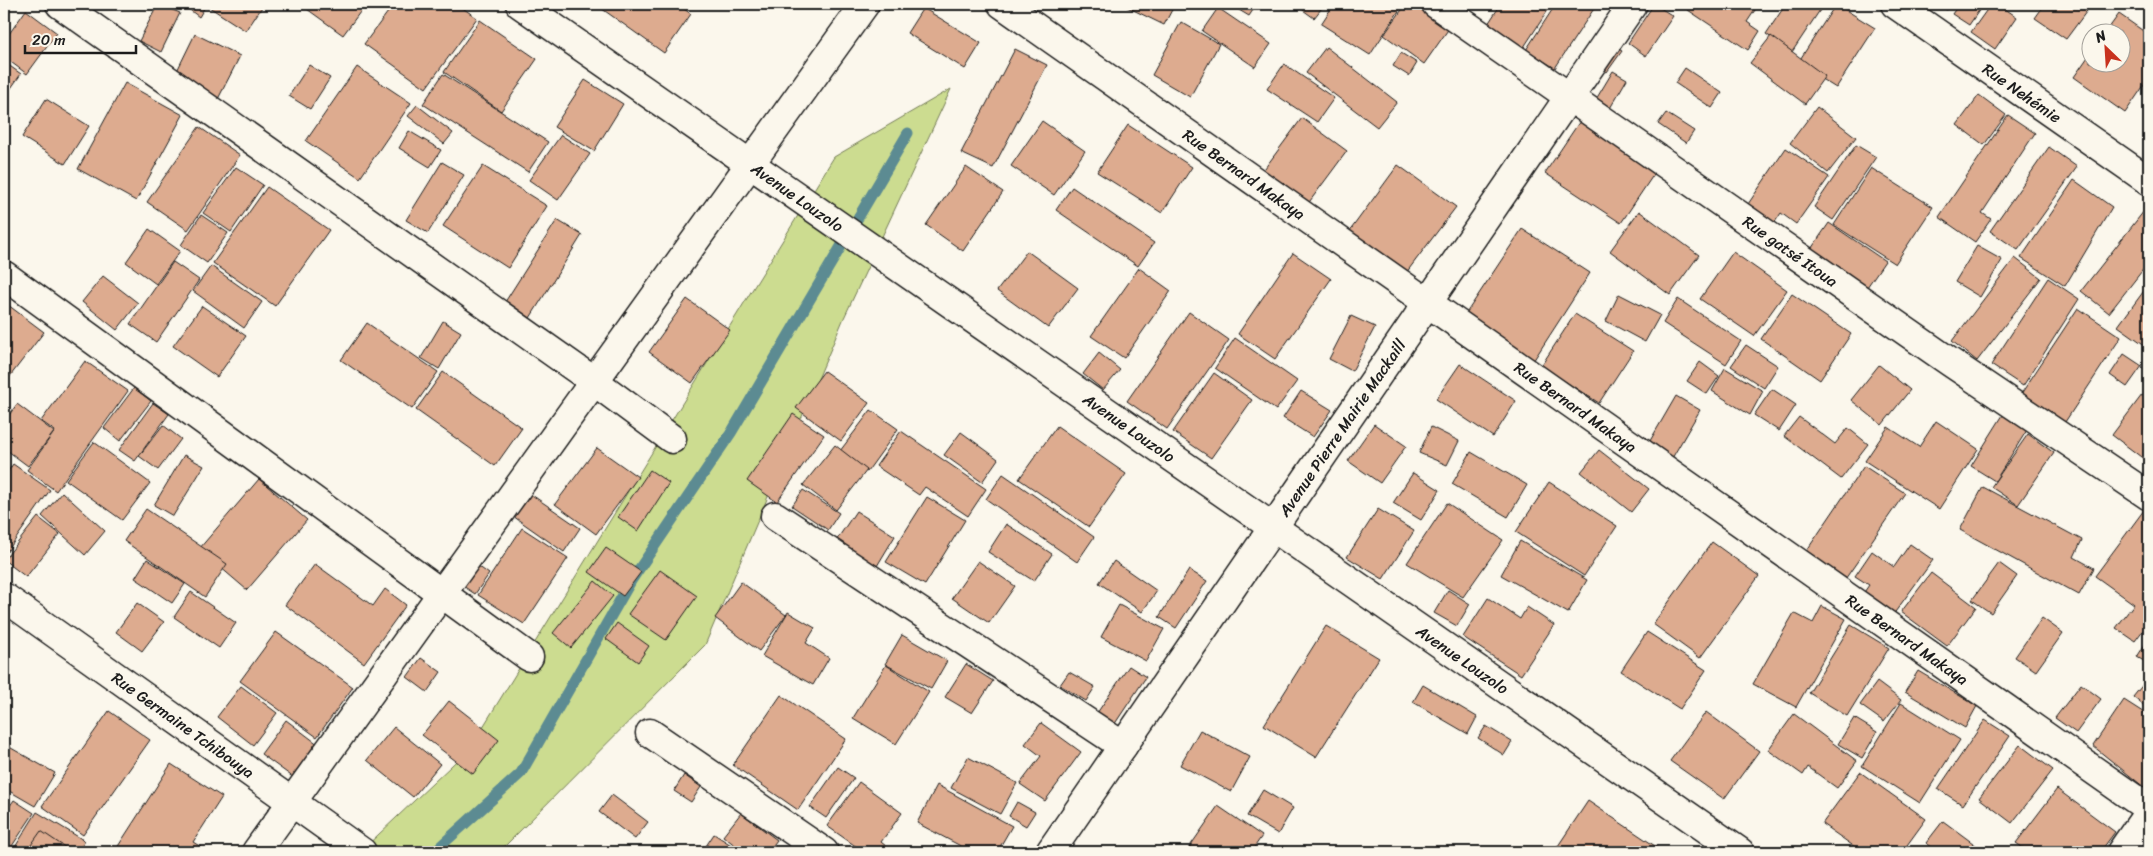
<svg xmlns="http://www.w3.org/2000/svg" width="2153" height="856" font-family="Sriracha,sans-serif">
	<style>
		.green { fill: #ccdc90; stroke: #747c56 }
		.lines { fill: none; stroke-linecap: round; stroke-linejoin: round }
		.stream { stroke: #5b8b92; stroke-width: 11 }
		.building { fill: #ddab8f; stroke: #1c1c1c }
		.street-casing { stroke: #1c1c1c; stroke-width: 31 }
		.street { stroke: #fbf7ec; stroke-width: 28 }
		.labels { text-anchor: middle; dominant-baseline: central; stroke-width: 4.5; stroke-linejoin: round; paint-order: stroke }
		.street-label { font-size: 16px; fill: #1c1c1c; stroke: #fbf7ec }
	</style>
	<rect width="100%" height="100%" fill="#fbf7ec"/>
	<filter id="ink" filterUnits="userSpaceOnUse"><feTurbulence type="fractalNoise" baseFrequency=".02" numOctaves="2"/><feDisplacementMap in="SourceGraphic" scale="10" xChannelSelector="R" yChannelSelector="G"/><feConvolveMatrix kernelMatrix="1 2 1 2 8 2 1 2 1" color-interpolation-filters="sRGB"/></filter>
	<g filter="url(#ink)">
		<polygon class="green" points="951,89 843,320 705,645 499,852 360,852 470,748 834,157"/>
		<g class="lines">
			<polyline class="stream" points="434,852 521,773 631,581 731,433 908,133"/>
		</g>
		<g class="building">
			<polygon points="158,4 180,13 161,52 139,41"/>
			<polygon points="182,4 264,4 246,31 206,5 199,17"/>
			<polygon points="300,4 366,4 343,35"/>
			<polygon points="394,4 457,4 477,18 426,88 364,44"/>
			<polygon points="600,4 677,4 691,14 664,53 598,6"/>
			<polygon points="1121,4 1175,4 1164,25"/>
			<polygon points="1229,4 1257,4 1249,16"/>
			<polygon points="1297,4 1325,4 1314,18 1296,5"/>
			<polygon points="1334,4 1398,4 1402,6 1370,55 1321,24"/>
			<polygon points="1406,4 1424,4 1452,24 1424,64 1384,35"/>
			<polygon points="1501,4 1552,4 1522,50 1486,27"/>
			<polygon points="1556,4 1597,4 1555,68 1526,50"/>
			<polygon points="1654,4 1673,16 1646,56 1628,43"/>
			<polygon points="1679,4 1759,4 1747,22 1760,31 1748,50"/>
			<polygon points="1786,4 1824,4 1792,52 1766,34"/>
			<polygon points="1836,4 1875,28 1836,88 1797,64"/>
			<polygon points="1937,4 1952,4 1947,10"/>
			<polygon points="1959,4 1972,4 1980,9 1969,25 1952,14"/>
			<polygon points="1991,4 1998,4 2017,17 1995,49 1971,32"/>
			<polygon points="2045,4 2092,4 2066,39 2035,18"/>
			<polygon points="923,8 981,43 965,69 907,33"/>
			<polygon points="1218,8 1271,44 1255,67 1202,31"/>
			<polygon points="26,10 57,33 27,74 4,57 4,41"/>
			<polygon points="2119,14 2149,35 2149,78 2125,113 2074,77 2090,54 2090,62 2120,62 2120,32 2106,32"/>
			<polygon points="480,20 537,59 501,111 444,72"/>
			<polygon points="1181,22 1219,44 1190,97 1152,75"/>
			<polygon points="195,34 240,56 218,99 174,77"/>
			<polygon points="1771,36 1825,76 1805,104 1750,63"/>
			<polygon points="1614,46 1622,51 1607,72 1599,67"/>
			<polygon points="1326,47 1397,102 1377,127 1306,73"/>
			<polygon points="1015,49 1047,65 993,168 961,153"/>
			<polygon points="1401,53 1417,63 1409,76 1393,66"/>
			<polygon points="4,62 21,74 4,98"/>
			<polygon points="1284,64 1334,98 1317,122 1267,89"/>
			<polygon points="309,65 330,78 310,109 289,96"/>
			<polygon points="357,67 411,103 360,178 306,141"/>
			<polygon points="1685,68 1722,93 1712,108 1675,83"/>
			<polygon points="1613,71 1627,79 1609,110 1595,101"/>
			<polygon points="443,74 548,142 528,172 423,104"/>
			<polygon points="585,80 623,104 594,151 554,127"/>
			<polygon points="125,83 183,115 136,201 78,169"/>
			<polygon points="1979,95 2006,115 1984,145 1957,125"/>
			<polygon points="46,99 89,126 65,164 22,137"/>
			<polygon points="417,105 453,133 444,144 408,116"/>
			<polygon points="1817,107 1856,137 1828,173 1790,143"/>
			<polygon points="1666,113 1694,131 1686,143 1658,124"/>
			<polygon points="2008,115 2035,133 1982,213 1991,219 1975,242 1939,217"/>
			<polygon points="1302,118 1347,151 1307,205 1262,172"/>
			<polygon points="1582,118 1658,168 1621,223 1545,173"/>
			<polygon points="1042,121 1085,151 1054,195 1011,166"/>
			<polygon points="1128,125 1192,167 1162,213 1097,172"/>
			<polygon points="199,127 240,155 188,230 147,202"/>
			<polygon points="409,131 441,150 430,167 399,148"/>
			<polygon points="561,135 590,154 558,200 529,180"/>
			<polygon points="1856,145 1876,157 1833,220 1814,207"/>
			<polygon points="2049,147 2077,167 2018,250 1990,231"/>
			<polygon points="1786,148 1829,177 1796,224 1781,213 1773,225 1746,207"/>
			<polygon points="442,162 464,175 428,233 406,220"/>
			<polygon points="1398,165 1456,207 1406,273 1349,232"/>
			<polygon points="483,166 547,206 508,268 443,226"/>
			<polygon points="236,167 263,185 231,232 203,213"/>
			<polygon points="966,167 1003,192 963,251 926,225"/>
			<polygon points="1871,168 1933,207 1895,264 1834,225"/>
			<polygon points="2074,180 2112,207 2065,286 2021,258"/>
			<polygon points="267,187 329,230 275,306 213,263"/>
			<polygon points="1072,187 1154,243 1138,266 1056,210"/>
			<polygon points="1639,211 1699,255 1670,295 1610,251"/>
			<polygon points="2144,211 2149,215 2149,262 2109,313 2081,291"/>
			<polygon points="201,215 228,233 207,263 181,245"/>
			<polygon points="557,220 582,235 530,318 505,302"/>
			<polygon points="1829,223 1885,261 1865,290 1809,252"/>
			<polygon points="149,229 180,251 156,284 126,262"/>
			<polygon points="1522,229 1590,273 1528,369 1459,324"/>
			<polygon points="1977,246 2002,260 1980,297 1955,282"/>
			<polygon points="1027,251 1078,288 1048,328 997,291"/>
			<polygon points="1733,252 1787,290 1754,336 1700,299"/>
			<polygon points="1293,253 1331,279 1275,359 1238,334"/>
			<polygon points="2015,258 2041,278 1977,361 1952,341"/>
			<polygon points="173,262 199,280 156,342 130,324"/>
			<polygon points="211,266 262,302 244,328 193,291"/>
			<polygon points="1139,268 1171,291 1124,358 1091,336"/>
			<polygon points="103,276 138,303 117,330 82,302"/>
			<polygon points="2048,278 2079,299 2023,386 1991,365"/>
			<polygon points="2149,284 2149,348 2118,326"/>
			<polygon points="1619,294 1660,315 1645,342 1606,321"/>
			<polygon points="1792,294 1851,334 1820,380 1761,339"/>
			<polygon points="687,299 730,330 692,383 649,352"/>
			<polygon points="1678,299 1741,341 1726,364 1663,323"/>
			<polygon points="4,302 44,332 4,384"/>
			<polygon points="202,306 246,336 217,377 173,346"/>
			<polygon points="2078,308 2121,337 2063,425 2019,397"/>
			<polygon points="1189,312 1229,340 1167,429 1127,401"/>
			<polygon points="1575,314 1633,351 1599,403 1541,366"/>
			<polygon points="1351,316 1375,327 1352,371 1329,359"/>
			<polygon points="443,321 461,332 439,369 421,358"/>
			<polygon points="367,323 438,372 412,409 341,360"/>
			<polygon points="1235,338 1297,381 1276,410 1215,368"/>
			<polygon points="1746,345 1778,366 1764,388 1731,366"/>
			<polygon points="1099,353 1120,370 1103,390 1083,374"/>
			<polygon points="2124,354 2142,366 2127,387 2110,375"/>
			<polygon points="85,361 128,391 56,491 27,470 55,431 41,421"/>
			<polygon points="1700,362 1719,376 1707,394 1687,381"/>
			<polygon points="1460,364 1516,401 1493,437 1436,399"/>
			<polygon points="1879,365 1910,390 1882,425 1851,400"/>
			<polygon points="1725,368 1763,391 1750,415 1712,391"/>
			<polygon points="824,371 869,403 841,441 796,408"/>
			<polygon points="443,372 522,428 495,466 416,410"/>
			<polygon points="1214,373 1252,400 1211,458 1173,432"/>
			<polygon points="134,388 151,401 120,441 104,428"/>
			<polygon points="1772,389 1796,405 1779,431 1754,415"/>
			<polygon points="1301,391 1332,410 1313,437 1283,418"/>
			<polygon points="2142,395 2149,400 2149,463 2112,435"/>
			<polygon points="1676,396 1700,410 1671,460 1647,446"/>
			<polygon points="153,403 169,414 135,461 119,450"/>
			<polygon points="17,404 54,432 28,466 4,448 4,422"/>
			<polygon points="871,410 898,429 867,472 840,451"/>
			<polygon points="793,414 824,435 777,502 747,481"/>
			<polygon points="2003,415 2027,430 1995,481 1971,466"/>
			<polygon points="1799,417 1835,444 1848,428 1868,444 1841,479 1784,436"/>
			<polygon points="1936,421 1978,449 1939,509 1865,461 1888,427 1919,447"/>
			<polygon points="1374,424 1406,446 1380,483 1348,461"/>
			<polygon points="163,425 181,439 158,470 139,456"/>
			<polygon points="1057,426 1126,474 1089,527 1019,479"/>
			<polygon points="1431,427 1459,441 1447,465 1419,453"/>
			<polygon points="901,431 986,489 968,516 925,487 919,495 876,466"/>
			<polygon points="961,432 998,459 982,482 944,455"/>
			<polygon points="2028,434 2054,453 2018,505 1991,487"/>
			<polygon points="94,442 150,483 122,520 66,480"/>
			<polygon points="835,445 867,470 836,510 803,485"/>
			<polygon points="597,448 638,477 596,534 555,504"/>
			<polygon points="1599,450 1649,489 1631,512 1581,472"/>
			<polygon points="1471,452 1527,485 1508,517 1452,484"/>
			<polygon points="184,455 204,466 173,516 154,505"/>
			<polygon points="13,464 50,490 4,556 4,477"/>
			<polygon points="1864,466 1905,493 1841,585 1801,559"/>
			<polygon points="650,470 669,483 638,531 618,517"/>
			<polygon points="1413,473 1440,490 1421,520 1393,503"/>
			<polygon points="1003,474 1094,537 1077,562 986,499"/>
			<polygon points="259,479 307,520 247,590 199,549"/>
			<polygon points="1549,482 1617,526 1584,576 1516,532"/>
			<polygon points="1983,487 2082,540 2074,557 2094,568 2079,595 1960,530"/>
			<polygon points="803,490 839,513 828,530 792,506"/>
			<polygon points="526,491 580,528 564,552 510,514"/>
			<polygon points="62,492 105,531 85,555 42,516"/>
			<polygon points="927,497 965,520 925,585 886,562"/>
			<polygon points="1447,503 1503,540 1463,597 1407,563"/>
			<polygon points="146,509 227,564 205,597 124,541"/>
			<polygon points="1378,509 1414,531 1383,579 1347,557"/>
			<polygon points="2144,510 2149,514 2149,622 2135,641 2116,628 2134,604 2095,576"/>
			<polygon points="856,511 895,536 877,566 836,541"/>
			<polygon points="38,517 60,534 26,577 4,560"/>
			<polygon points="1006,524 1052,554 1034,581 988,552"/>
			<polygon points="522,528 568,558 524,624 478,595"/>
			<polygon points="1520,541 1587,580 1568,613 1501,575"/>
			<polygon points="1712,542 1759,576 1700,658 1653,624"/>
			<polygon points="1910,544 1933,560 1890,619 1860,598 1869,585 1855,576 1872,551 1894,567"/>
			<polygon points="606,548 641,572 623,596 589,572"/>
			<polygon points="147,559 185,584 172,603 135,578"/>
			<polygon points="978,561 1015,586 989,623 952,598"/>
			<polygon points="1114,561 1157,591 1142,612 1099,583"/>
			<polygon points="474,563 489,574 475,594 460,584"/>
			<polygon points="1999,563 2017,576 1991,613 1972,600"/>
			<polygon points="315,564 373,606 385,589 406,605 364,663 285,605"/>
			<polygon points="660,570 697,596 666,640 628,614"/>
			<polygon points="1189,570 1207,581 1176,628 1159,617"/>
			<polygon points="1931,573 1976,607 1947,646 1901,612"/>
			<polygon points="595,581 613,596 571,648 553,633"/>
			<polygon points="741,582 786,615 759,651 715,618"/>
			<polygon points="1448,590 1470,604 1457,626 1434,613"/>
			<polygon points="191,592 236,623 219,648 174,617"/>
			<polygon points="1488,598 1520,619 1527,607 1554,625 1521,675 1463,637"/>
			<polygon points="137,603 164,622 142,651 116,632"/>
			<polygon points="1119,605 1164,629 1146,661 1101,637"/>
			<polygon points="1822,606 1846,619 1796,707 1753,684 1794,613 1813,623"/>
			<polygon points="788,612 815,628 806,643 829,658 813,685 762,656"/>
			<polygon points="2042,618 2063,633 2036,671 2015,657"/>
			<polygon points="617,623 649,646 638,662 606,639"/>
			<polygon points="1851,625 1889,648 1847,716 1809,693"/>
			<polygon points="1326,626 1379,658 1316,757 1264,725"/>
			<polygon points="276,632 353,687 317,737 240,681"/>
			<polygon points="1647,632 1706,670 1680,709 1621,671"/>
			<polygon points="902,635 947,661 931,689 885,664"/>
			<polygon points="2149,638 2149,664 2137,657"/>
			<polygon points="421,658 441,672 427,692 407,677"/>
			<polygon points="966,664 993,681 972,713 945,697"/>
			<polygon points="886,665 929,692 896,744 853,718"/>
			<polygon points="1129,666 1146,677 1112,728 1095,716"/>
			<polygon points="1918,671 1977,706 1965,728 1905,692"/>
			<polygon points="1069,672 1095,687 1086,701 1060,685"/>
			<polygon points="2149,677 2149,710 2133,697"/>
			<polygon points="1877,682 1901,700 1884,722 1860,705"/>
			<polygon points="2081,684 2101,699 2076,733 2055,718"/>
			<polygon points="1423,685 1477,717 1468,734 1413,702"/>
			<polygon points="241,686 277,713 253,745 217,717"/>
			<polygon points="781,695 846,739 798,810 733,765"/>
			<polygon points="2124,700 2149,716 2149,781 2145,788 2093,746"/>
			<polygon points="449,701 499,740 473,774 422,735"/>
			<polygon points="1901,703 1960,740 1920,803 1862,766"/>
			<polygon points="109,711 150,740 83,835 42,806"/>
			<polygon points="1706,712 1759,751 1724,799 1670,761"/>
			<polygon points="1794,714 1857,761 1837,788 1808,767 1803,775 1768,750"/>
			<polygon points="1854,718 1877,732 1862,758 1838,744"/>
			<polygon points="286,720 319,745 294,778 261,754"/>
			<polygon points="1985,720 2010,736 1963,805 1938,789"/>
			<polygon points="1041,723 1081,752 1045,801 1020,784 1041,756 1025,744"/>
			<polygon points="1486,726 1512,742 1504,755 1478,738"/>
			<polygon points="394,727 440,764 413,797 367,760"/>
			<polygon points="1200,730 1250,757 1231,792 1180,765"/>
			<polygon points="4,744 55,773 35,806 4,788"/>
			<polygon points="2020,745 2053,770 2012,823 1979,798"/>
			<polygon points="968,757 1017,783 1000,814 951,788"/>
			<polygon points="171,764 222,797 193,842 209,852 117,852 115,851"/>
			<polygon points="838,767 854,778 826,818 810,807"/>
			<polygon points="1860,772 1926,819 1902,852 1862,852 1822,824"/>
			<polygon points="684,775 701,787 691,802 674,791"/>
			<polygon points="859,782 902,813 881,842 892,851 891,852 864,852 827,826"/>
			<polygon points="937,785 1012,826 997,852 972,852 917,823"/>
			<polygon points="2057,789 2115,832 2100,852 2029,852 2016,843"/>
			<polygon points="1263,790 1293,808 1278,834 1247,816"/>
			<polygon points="612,795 648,822 635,839 599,812"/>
			<polygon points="14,800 34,813 8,852 4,852 4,814"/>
			<polygon points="1588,801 1664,852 1561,852 1556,849"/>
			<polygon points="1017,802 1035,812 1026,826 1009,816"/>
			<polygon points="1218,806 1262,836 1251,852 1186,852"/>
			<polygon points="37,812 85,841 78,852 12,852"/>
			<polygon points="741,813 777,840 768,852 744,852 723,836"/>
			<polygon points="1943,821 1985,852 1939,852 1926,843"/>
			<polygon points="41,831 72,852 26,852"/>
			<polygon points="714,834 742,852 702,852"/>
		</g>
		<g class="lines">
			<defs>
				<g id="street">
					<polyline points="60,4 595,382 672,439"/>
					<path id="s1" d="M520,4l1220,848"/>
					<path id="s2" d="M1002,4l1147,805"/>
					<path id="s3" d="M1436,4l514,358 199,134"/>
					<path id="s4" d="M1895,4l254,177"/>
					<polyline points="4,275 529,657"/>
					<polyline points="775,516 1123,746"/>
					<path id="s5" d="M4,597l358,255"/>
					<polyline points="650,733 824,852"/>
					<polyline points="256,852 865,4"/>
					<path id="s6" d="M1050,852l583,-848"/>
					<polyline points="2121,852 2149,812"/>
				</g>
			</defs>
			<use href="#street" class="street-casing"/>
			<use href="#street" class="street"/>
		</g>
	</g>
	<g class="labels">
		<g class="street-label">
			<text stroke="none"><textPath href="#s4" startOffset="155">Rue Nehémie</textPath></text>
			<text stroke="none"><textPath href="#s2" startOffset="296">Rue Bernard Makaya</textPath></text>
			<text stroke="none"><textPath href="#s1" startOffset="338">Avenue Louzolo</textPath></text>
			<text stroke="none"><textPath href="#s3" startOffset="432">Rue gatsé Itoua</textPath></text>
			<text stroke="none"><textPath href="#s2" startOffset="701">Rue Bernard Makaya</textPath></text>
			<text stroke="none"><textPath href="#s1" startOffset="742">Avenue Louzolo</textPath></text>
			<text stroke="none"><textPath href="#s6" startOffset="515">Avenue Pierre Mairie Mackaill</textPath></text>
			<text stroke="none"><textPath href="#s2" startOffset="1106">Rue Bernard Makaya</textPath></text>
			<text stroke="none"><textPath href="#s1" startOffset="1148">Avenue Louzolo</textPath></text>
			<text stroke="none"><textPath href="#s5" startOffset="220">Rue Germaine Tchibouya</textPath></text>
		</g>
	</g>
	<rect width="2153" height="856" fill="none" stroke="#fbf7ec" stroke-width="20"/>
	<rect x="10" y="10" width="2133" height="836" fill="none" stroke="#1c1c1c" stroke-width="2" filter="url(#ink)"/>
	<g transform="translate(2106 48) rotate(335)"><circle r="24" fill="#fbf7ec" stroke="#a29f99"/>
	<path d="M0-4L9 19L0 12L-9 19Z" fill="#c8321e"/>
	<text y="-8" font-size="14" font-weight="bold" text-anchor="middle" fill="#1c1c1c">N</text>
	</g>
	<path d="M25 45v8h111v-8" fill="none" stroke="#1c1c1c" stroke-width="2.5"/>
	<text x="32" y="45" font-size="15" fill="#1c1c1c" stroke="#fbf7ec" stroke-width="4" paint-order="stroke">20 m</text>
</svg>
